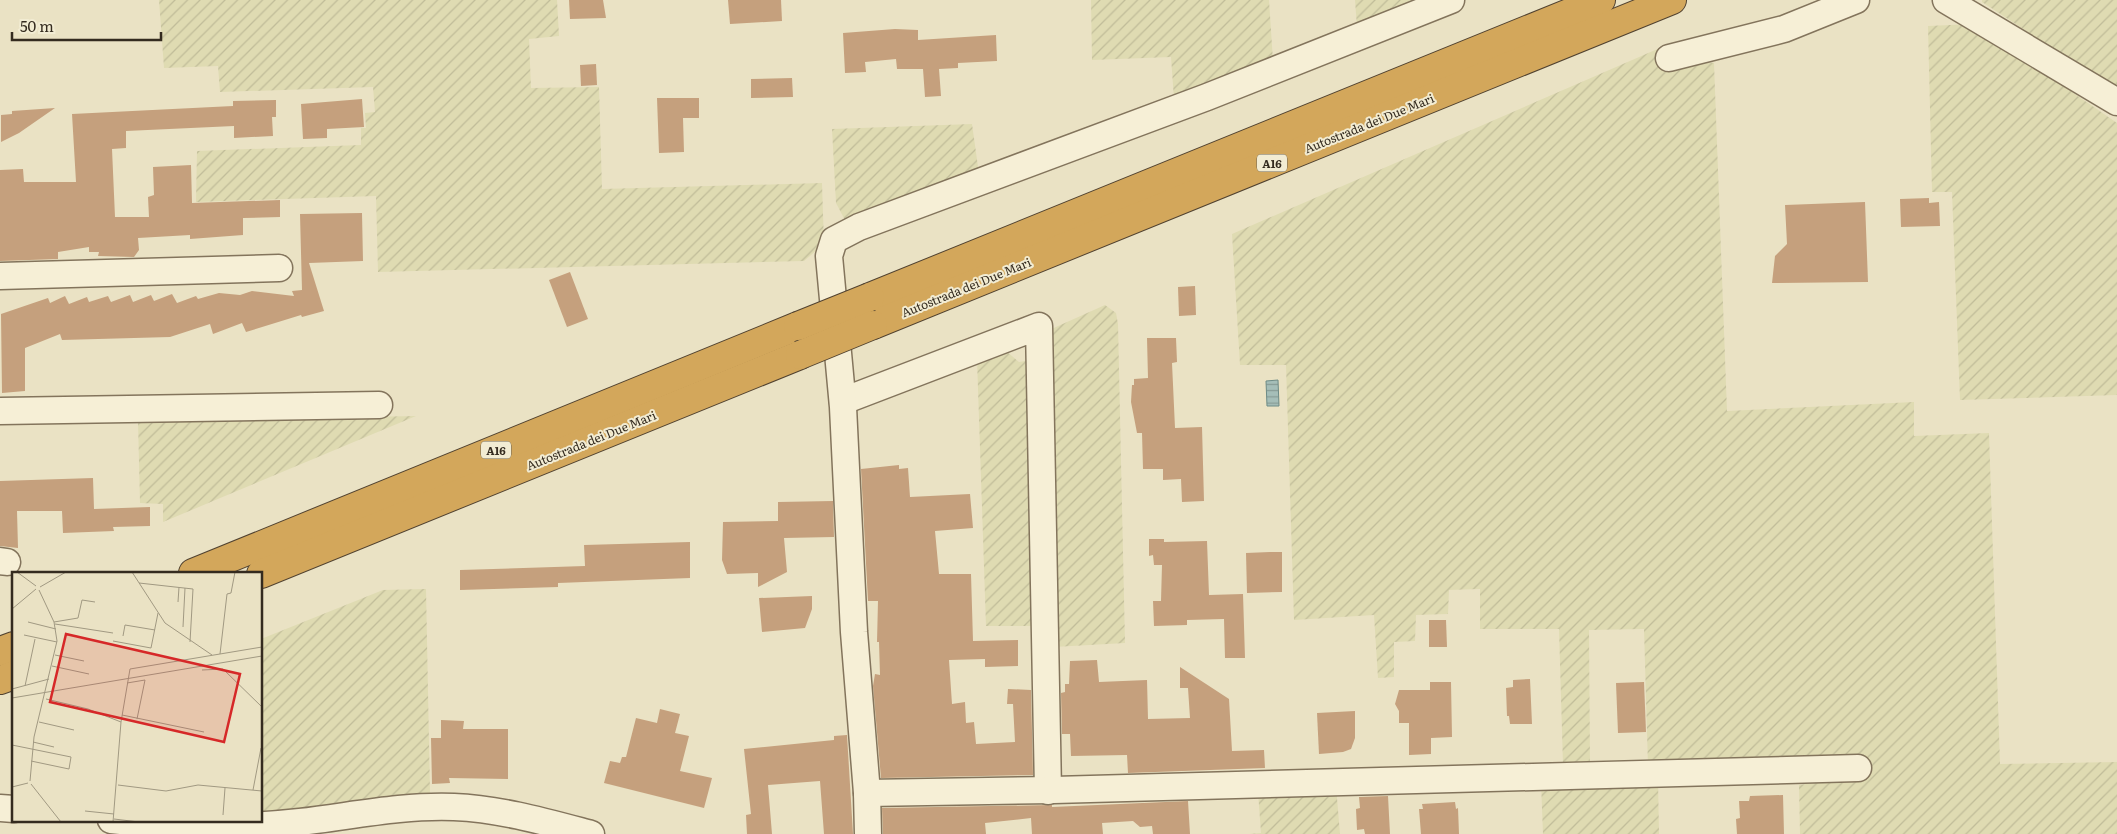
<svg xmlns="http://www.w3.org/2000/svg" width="2117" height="834" font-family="Literata,serif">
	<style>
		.farmland { fill: url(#farmland-furrows) }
		.water { fill: url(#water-rules); stroke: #6d8b86 }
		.building { fill: #c5a07d }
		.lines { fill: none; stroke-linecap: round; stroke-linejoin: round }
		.minor-casing { stroke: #83745c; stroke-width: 29 }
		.highway-casing { stroke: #514230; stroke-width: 30 }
		.minor { stroke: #f6efd6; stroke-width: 26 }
		.highway { stroke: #d3a75b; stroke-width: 28 }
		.highway-bridge-casing { stroke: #514230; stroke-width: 30; stroke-linecap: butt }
		.highway-bridge { stroke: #d3a75b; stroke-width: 28 }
		.labels { text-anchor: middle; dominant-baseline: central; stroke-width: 4; stroke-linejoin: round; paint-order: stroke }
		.shield { fill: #f2ecd3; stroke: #6d6555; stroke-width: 1 }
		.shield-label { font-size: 11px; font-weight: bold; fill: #342b1f }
		.street-label { font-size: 12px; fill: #342b1f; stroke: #f2ecd3 }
		.inset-road { fill: none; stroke: #a19982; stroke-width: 1 }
		.view { fill: #d62828; fill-opacity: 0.15; stroke: #d62828; stroke-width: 2.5 }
		.inset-edge { fill: none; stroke: #342b1f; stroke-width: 2.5 }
	</style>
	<defs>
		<pattern id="farmland-furrows" width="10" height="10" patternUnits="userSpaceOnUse" patternTransform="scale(1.25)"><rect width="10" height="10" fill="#dfdbb2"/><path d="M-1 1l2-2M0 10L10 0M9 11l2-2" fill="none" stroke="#c0bc99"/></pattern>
		<pattern id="water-rules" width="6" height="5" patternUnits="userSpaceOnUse" patternTransform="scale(1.25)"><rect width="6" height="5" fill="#a5beb8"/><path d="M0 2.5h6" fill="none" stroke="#879b95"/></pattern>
	</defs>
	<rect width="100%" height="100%" fill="#eae2c4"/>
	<g class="farmland">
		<polygon points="159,0 557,0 559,36 529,39 531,88 599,87 602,189 822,183 824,244 804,261 378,272 376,196 196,202 197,151 361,145 361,128 366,128 365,113 375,112 373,87 220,92 218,66 164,68"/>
		<polygon points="1091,0 1269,0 1273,61 1174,99 1171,57 1092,60"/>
		<polygon points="1355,0 1419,0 1357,27"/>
		<polygon points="1982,0 2117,0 2117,90 1982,2"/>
		<polygon points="1973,24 2117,123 2117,395 1960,400 1952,192 1932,192 1928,26"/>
		<polygon points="1669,44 1704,61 1714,63 1727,411 1914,402 1914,436 1989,433 2000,764 2117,762 2117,834 1800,834 1799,785 1867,776 1648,766 1644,629 1589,630 1590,765 1563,765 1559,629 1480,629 1480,589 1449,590 1448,614 1416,615 1415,641 1394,642 1394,677 1378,678 1374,615 1294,620 1286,365 1240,365 1232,234"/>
		<polygon points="972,124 979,174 847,224 836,203 832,129"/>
		<polygon points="1105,305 1116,313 1118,324 1125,643 1054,647 1047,331"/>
		<polygon points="1005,350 1019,362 1031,360 1036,626 986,626 977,359"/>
		<polygon points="416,416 163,522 163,504 140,503 138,421"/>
		<polygon points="426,589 430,794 261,812 261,639 383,590"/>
		<polygon points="1658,780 1659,834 1543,834 1541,782"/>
		<polygon points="1336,786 1340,834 1249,834 1261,833 1258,792"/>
	</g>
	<polygon class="water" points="1278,380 1279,406 1267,406 1266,381"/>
	<g class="building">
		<polygon points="569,0 603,0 606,18 570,19"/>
		<polygon points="728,0 781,0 782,21 730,24"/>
		<polygon points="895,29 918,30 918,40 996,35 997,61 958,63 958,68 939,69 941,96 925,97 923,69 897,69 896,59 865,62 866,72 845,73 843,33"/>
		<polygon points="596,64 597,85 581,86 580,65"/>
		<polygon points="792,78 793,97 751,98 751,79"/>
		<polygon points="657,98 699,98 699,118 683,118 684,152 659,153"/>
		<polygon points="362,99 364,127 327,129 327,138 303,139 301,104"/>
		<polygon points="276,100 276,117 272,117 273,136 234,138 234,126 126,131 126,148 112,149 115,217 149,217 148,197 154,195 153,167 191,165 192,203 280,200 280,217 243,218 243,235 190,239 190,235 138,238 139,250 134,257 98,256 99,252 89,252 89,247 58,252 58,259 0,261 0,170 23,169 24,182 76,182 72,114 233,106 233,101"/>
		<polygon points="55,108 19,133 1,142 1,115 12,114 12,111"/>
		<polygon points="1929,198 1929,203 1939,202 1940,226 1901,227 1900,199"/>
		<polygon points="1865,202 1868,282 1772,283 1775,256 1787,244 1785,205"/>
		<polygon points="362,213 363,261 309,263 324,311 302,317 301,315 246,332 242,323 213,334 210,324 170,337 62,340 60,334 25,348 25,391 2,393 1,314 48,298 50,303 65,296 69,304 87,297 89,302 108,296 111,302 130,295 133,302 151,295 154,301 172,294 177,303 196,296 198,299 219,293 240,295 252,291 294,296 292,291 302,290 300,214"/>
		<polygon points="570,272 588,319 567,327 549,280"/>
		<polygon points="1195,286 1196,315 1179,316 1178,287"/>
		<polygon points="1147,338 1176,338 1177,362 1172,363 1175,428 1202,427 1204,501 1182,502 1181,479 1163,480 1163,469 1143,469 1142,433 1137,433 1131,402 1132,385 1134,385 1134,379 1148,378"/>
		<polygon points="899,465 899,469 908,468 910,497 970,494 973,528 935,531 939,574 971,574 973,641 1018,640 1018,666 985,667 985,659 949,660 952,704 965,702 966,723 974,722 976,744 1015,742 1013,704 1007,704 1008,689 1031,690 1033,775 881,778 873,686 875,674 880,675 879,642 877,642 878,601 868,601 861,469"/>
		<polygon points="93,478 94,509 150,507 150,526 113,527 114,531 63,533 62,511 17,511 18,548 0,546 0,481"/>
		<polygon points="833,501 834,537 784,538 787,572 758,587 758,573 727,574 722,560 723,522 778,521 778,502"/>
		<polygon points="1149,539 1164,539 1164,542 1207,541 1209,595 1243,594 1245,658 1225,658 1224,619 1187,620 1187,625 1154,626 1153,601 1161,601 1162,565 1154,565 1153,555 1149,556"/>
		<polygon points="690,542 690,578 558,583 558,587 460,590 460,570 585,566 584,545"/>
		<polygon points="1270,552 1282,552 1282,592 1247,593 1246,553"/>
		<polygon points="812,596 812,609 805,628 762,632 759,598"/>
		<polygon points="1429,620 1446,620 1447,647 1429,647"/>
		<polygon points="1097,660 1099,682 1147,680 1148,719 1190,718 1188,688 1180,688 1180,667 1229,699 1232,751 1264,750 1265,768 1128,773 1127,755 1071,756 1070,734 1062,734 1061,693 1065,692 1065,684 1069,684 1070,661"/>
		<polygon points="1530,679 1532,724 1510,724 1509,716 1507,716 1506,688 1513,687 1513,680"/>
		<polygon points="1430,682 1451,682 1452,737 1431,738 1431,754 1409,755 1409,723 1399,723 1399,711 1395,704 1399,690 1430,690"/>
		<polygon points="1644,682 1646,732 1618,733 1616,683"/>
		<polygon points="660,709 680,714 675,733 689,736 680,771 712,778 704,808 604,783 610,761 620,763 622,757 626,757 636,718 657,723"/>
		<polygon points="1355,711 1355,738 1351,749 1343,752 1319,754 1317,713"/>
		<polygon points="441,720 464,721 463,729 508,729 508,779 449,778 450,783 432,784 431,738 441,738"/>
		<polygon points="847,735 853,834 824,834 820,781 768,785 772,834 747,834 746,815 751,814 744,749 834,740 834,736"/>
		<polygon points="1783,795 1784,834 1737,834 1736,819 1740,818 1739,801 1749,801 1750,796"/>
		<polygon points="1388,796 1390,834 1365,834 1364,829 1357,830 1356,809 1360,808 1359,797"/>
		<polygon points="1188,801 1190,834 1153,834 1152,826 1140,827 1133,821 1102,823 1103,834 1032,834 1031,818 985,823 986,834 883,834 882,808 1052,805 1052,807"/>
		<polygon points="1455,802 1456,809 1458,808 1459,834 1421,834 1419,809 1423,809 1422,804"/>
	</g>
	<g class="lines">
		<defs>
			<g id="minor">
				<polyline points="1946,0 2117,102"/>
				<polyline points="1669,58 1784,29 1856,0"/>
				<polyline points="0,276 279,268"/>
				<polyline points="843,401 1039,326 1048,791"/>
				<polyline points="0,411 379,405"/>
				<polyline points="0,561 7,562"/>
				<polyline points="867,793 1054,790 1858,768"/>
				<polyline points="0,808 14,809"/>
				<path d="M111,820c62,7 128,9 189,2 52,-6 102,-17 154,-15 47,2 92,15 137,27"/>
				<polyline points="868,834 867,793 854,632 843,407 829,256 834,240 859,227 1207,97 1451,0"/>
			</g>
			<g id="highway">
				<polyline points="870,297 1601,0"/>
				<polyline points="873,325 1672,0"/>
				<polyline points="193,573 798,326"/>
				<polyline points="261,574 800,355"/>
				<polyline points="0,651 14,646"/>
				<polyline points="0,680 14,675"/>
			</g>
		</defs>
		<use href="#minor" class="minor-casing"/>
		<use href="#highway" class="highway-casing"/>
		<use href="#minor" class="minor"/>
		<use href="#highway" class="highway"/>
		<defs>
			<g id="highway-bridge">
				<polyline points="798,326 870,297"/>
				<polyline points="800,355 873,325"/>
			</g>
		</defs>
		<use href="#highway-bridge" class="highway-bridge-casing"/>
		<use href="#highway-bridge" class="highway-bridge"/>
	</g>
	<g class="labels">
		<g class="shield">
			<rect x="1257" y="154.5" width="30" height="17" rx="4"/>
			<rect x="481" y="441.5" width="30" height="17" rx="4"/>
		</g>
		<g class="shield-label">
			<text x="1272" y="163">A16</text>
			<text x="496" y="450">A16</text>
		</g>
		<g class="street-label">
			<text transform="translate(1369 123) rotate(-22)">Autostrada dei Due Mari</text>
			<text transform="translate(966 287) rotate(-22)">Autostrada dei Due Mari</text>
			<text transform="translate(591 440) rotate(-22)">Autostrada dei Due Mari</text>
		</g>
	</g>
	<g transform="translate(12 572)">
		<rect width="250" height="250" fill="#eae2c4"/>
		<path class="inset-road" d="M5,0l19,14M120,0l33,51 47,32M127,11l54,6 -3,53M28,15l26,-15M166,30l1,-15M0,37l24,-20M16,50l28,7M42,50l24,-4 4,-18 13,2M43,52l58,9M171,55l2,-39M12,63l33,7M111,64l2,-11 30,5M101,69l38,7 7,-35M208,82l7,-60 4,-1 4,-21M43,83l29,6M40,94l37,8M190,98l21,-1 39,38M115,111l18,-3 -8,39M13,114l10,-47M0,117l37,-10M0,126l250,-42M34,127l42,10 33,13 -8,100M110,143l82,17M27,150l35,8M109,150l9,-53 132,-22M21,170l21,5M0,173l59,12 -2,12 -38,-8M18,209l4,-44 23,-96 -3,-19 -15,-32M19,212l30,38M106,213l48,6 32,-6 64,6M0,215l16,-4M241,218l8,-42M73,239l29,3M211,243l2,-27M102,247l25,3"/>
		<path class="view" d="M54,62l174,40 -16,68 -174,-40z"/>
		<rect width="250" height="250" class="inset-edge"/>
	</g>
	<path d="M12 32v8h149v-8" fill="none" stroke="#342b1f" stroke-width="2.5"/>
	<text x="20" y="32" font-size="15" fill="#342b1f" stroke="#f2ecd3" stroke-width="4" paint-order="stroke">50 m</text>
</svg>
